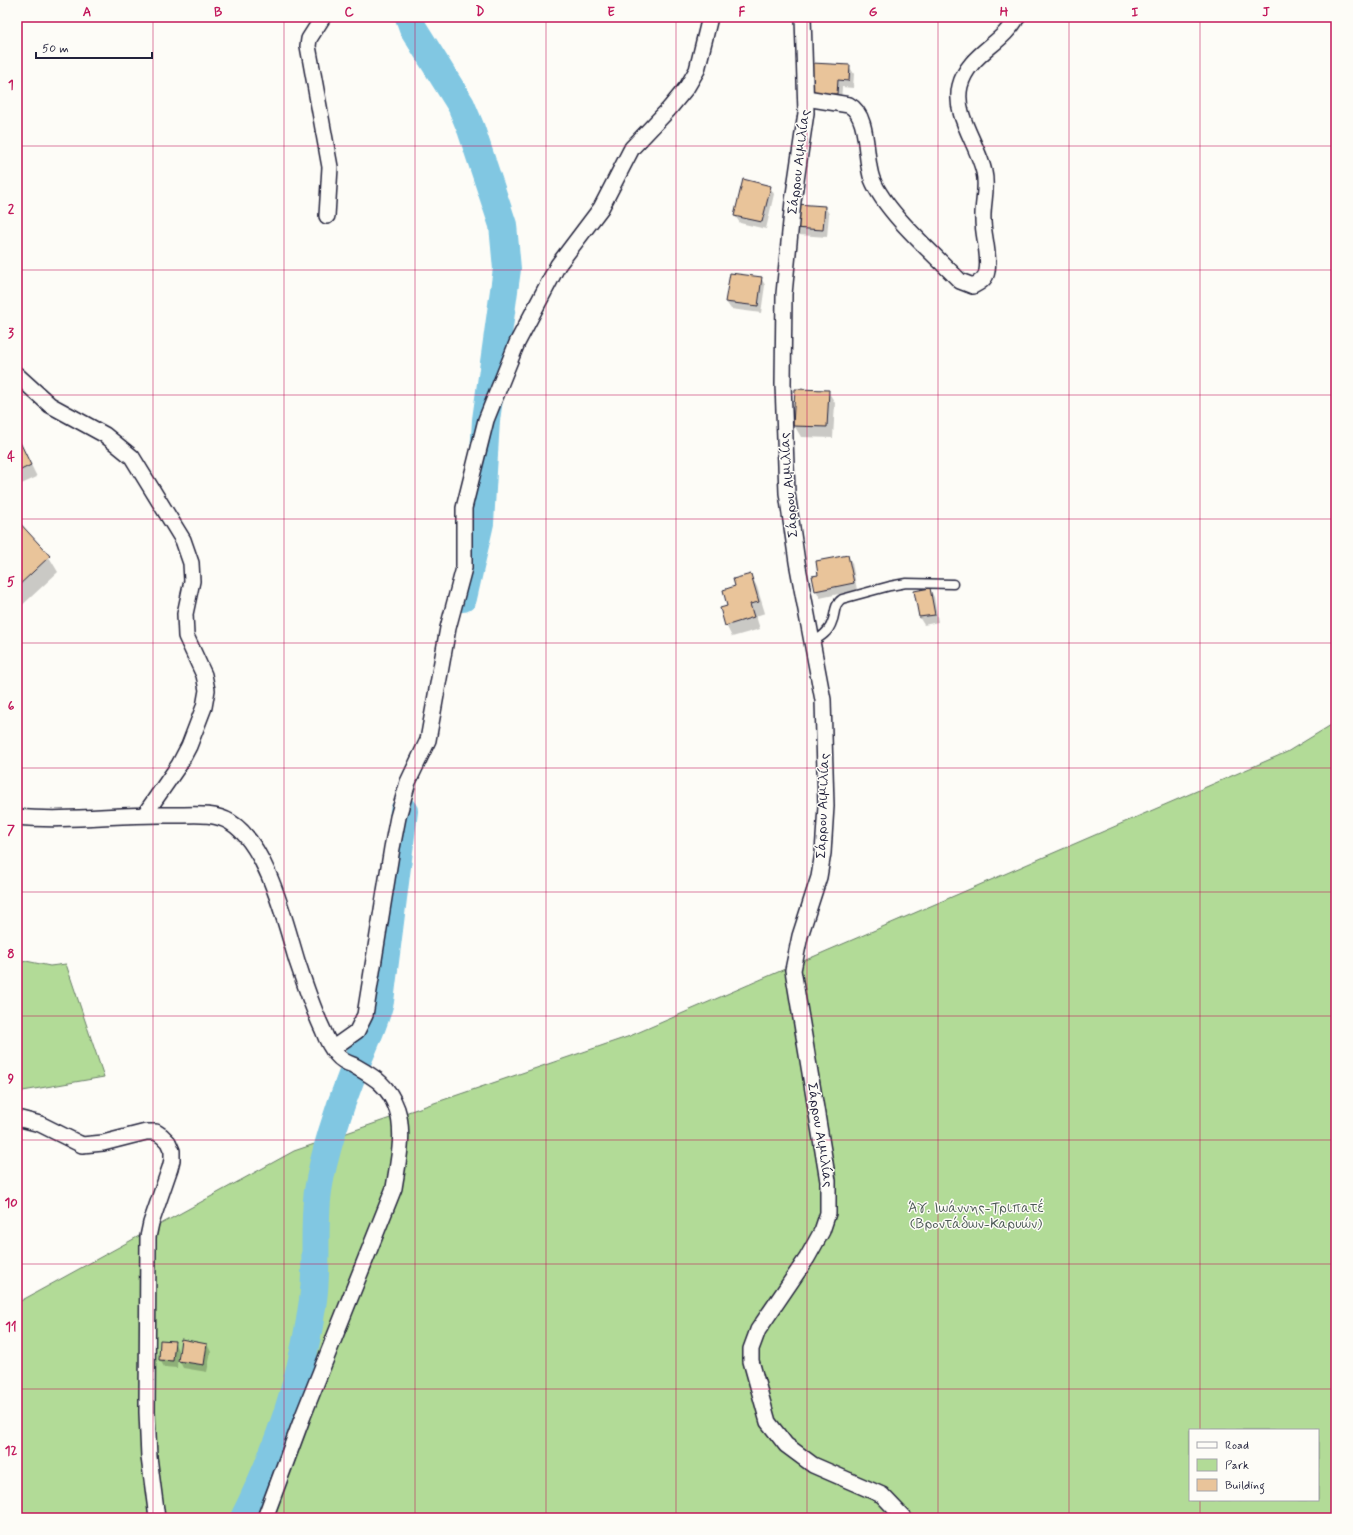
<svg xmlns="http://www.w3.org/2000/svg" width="1353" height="1535" font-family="Mynerve,sans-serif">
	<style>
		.green { fill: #b2db97; stroke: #6a7e69; fill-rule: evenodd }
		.shadow { fill: #0003 }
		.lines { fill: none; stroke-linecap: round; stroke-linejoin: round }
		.river { stroke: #81c7e2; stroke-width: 28 }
		.building { fill: #e9c49a; stroke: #22223b }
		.lane-casing { stroke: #22223b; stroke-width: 11 }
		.street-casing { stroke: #22223b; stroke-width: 18 }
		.lane { stroke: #fdfcf7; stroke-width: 8 }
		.street { stroke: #fdfcf7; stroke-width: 15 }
		.grid { fill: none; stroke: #c2185b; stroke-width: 1; stroke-opacity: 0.55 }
		.labels { text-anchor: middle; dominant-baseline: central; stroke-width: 3; stroke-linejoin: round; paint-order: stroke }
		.street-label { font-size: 14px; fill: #22223b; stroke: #fdfcf7 }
		.park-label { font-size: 14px; fill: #4d5a57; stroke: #fdfcf7 }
		.neatline { fill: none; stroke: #c2185b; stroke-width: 1.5 }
		.grid-label { font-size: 13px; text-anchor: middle; font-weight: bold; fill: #c2185b }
	</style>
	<rect width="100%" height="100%" fill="#fdfcf7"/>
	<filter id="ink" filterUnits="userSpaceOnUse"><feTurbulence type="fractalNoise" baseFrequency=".025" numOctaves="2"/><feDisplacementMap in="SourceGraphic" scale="8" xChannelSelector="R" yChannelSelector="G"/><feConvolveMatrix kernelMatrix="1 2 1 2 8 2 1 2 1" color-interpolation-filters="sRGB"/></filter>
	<g filter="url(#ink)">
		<g class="green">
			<path d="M1336,722v796h-1319v-215l277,-152 336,-115 657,-284zM1190,1430h128v70h-128z"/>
			<polygon points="26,961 50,966 66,964 104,1077 17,1092 17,964"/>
		</g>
		<g class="shadow">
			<polygon points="849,66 854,74 853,88 842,87 841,102 816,100"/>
			<polygon points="770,187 774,194 766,229 740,223 735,216"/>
			<polygon points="825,207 829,214 827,237 799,235 795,228"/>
			<polygon points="761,278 765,285 761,313 731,309 726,302"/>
			<polygon points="828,391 835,403 833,438 801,437 794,425"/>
			<polygon points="17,436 37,477 17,486"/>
			<polygon points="17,522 49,557 58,572 17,610"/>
			<polygon points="848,556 852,563 857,590 820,598 816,590"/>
			<polygon points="751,575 757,587 765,613 756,616 760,629 732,637 726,625 729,606 737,587"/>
			<polygon points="930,589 934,597 938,622 924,625 919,617 915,592"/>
			<polygon points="174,1342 178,1350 177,1368 164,1367 160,1360"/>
			<polygon points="207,1344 211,1352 207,1372 183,1368 178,1358"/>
		</g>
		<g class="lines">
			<g class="river">
				<polyline points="409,17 413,28 461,105 471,129 503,225 507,269 486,420 480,523 463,598"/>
				<path d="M244,1518c34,-68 59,-142 69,-218 5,-36 0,-73 5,-109 5,-35 21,-83 34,-116 9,-25 22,-48 28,-74l24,-190"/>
			</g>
		</g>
		<g class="building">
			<polygon points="812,63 850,65 849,81 838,80 837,94 810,93"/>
			<polygon points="743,179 771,186 762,222 734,216"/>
			<polygon points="796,204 825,206 823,230 794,228"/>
			<polygon points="730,273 762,277 758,306 725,302"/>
			<polygon points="795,389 829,390 827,427 793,426"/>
			<polygon points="17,436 31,465 17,472"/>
			<polygon points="17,520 50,556 17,587"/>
			<polygon points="848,555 854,583 815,591 812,576 818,575 816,561"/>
			<polygon points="751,574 759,602 750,604 754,617 725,626 720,608 727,606 723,590 735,586 733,579"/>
			<polygon points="930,588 935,615 919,617 914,591"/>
			<polygon points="181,1339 207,1344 204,1365 178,1361"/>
			<polygon points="160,1340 175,1341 173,1361 159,1360"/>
		</g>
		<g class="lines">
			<defs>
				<path id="lane" d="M812,642c9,-5 17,-10 20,-20 4,-8 1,-17 10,-23l48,-13 16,-3 47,1"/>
				<g id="street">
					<polyline points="323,17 309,39 308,46 330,167 327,216"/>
					<polyline points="803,17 806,113 793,201 784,294 783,384 787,493 797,562 823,700 826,806 823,853 819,877 800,936 793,970 828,1181 828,1213 822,1231 807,1258 758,1330 751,1349 751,1361 768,1422 786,1445 813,1465 882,1495 904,1518"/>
					<path d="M806,98l43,7c21,11 15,53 23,74 13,33 62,75 88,102l13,5c6,-3 13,-7 14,-15 3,-16 -4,-35 -4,-51 -1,-16 5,-32 1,-48 -6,-28 -31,-57 -24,-86 8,-32 43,-42 57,-69"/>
					<polyline points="17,375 50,405 105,435 132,457 183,540 191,563 192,581 185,614 186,636 204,675 207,690 204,707 189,746 179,765 145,814"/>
					<path d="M17,817c50,5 100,-3 150,-2 20,1 45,-4 63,7 37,22 55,100 67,139 8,23 15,46 26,69 3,8 8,18 14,25 4,5 10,8 16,10 21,12 35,19 44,44 8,25 1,53 -3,79l-91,228 -38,102"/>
					<polyline points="333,1048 357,1031 365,1015 392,848 398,817 408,782 428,740 448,628 464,568 464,508 486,420 517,343 558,265 601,208 632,148 669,109 687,87 697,70 710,17"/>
					<polyline points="17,1118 40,1124 82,1145 103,1143 146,1132 156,1132 162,1136 168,1142 172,1151 172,1160 170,1168 151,1223 148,1237 147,1412 149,1457 157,1518"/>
				</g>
			</defs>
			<use href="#lane" class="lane-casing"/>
			<use href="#street" class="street-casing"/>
			<use href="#lane" class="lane"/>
			<use href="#street" class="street"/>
		</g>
	</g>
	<path class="grid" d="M153,17v1501M284,17v1501M415,17v1501M546,17v1501M676,17v1501M807,17v1501M938,17v1501M1069,17v1501M1200,17v1413M17,146h1319M17,270h1319M17,395h1319M17,519h1319M17,643h1319M17,768h1319M17,892h1319M17,1016h1319M17,1140h1319M17,1264h1319M17,1389h1319M1200,1500v18"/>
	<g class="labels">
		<g class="street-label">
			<text transform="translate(799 162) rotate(-83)">Σάρρου Αιμιλίας</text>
			<text transform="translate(789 485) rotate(-95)">Σάρρου Αιμιλίας</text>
			<text transform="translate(823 806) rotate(-88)">Σάρρου Αιμιλίας</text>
			<text transform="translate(820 1135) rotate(81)">Σάρρου Αιμιλίας</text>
		</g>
		<g class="park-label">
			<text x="976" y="1208">Άγ. Ιωάννης-Τριπατέ<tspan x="976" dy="16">(Βροντάδων-Καρυών)</tspan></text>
		</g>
	</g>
	<rect width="1353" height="1535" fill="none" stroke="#fdfcf7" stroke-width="44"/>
	<rect x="1189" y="1429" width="130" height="72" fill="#fdfcf7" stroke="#a5a5ac"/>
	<rect x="1197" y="1442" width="20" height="6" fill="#fdfcf7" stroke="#a5a5ac"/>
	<text x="1225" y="1449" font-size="12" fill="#22223b">Road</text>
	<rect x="1197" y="1459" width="20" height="12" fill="#b2db97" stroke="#a5a5ac"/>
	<text x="1225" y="1469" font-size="12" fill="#22223b">Park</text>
	<rect x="1197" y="1479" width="20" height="12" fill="#e9c49a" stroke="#a5a5ac"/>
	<text x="1225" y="1489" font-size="12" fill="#22223b">Building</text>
	<path d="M36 52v6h116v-6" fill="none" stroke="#22223b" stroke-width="2"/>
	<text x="42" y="52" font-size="12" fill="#22223b" stroke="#fdfcf7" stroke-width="3" paint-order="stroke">50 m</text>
	<rect x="22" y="22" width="1309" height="1491" class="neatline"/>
	<g class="grid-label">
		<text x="87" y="16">A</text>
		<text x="218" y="16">B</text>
		<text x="349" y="16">C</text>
		<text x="480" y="16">D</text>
		<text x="611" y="16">E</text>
		<text x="742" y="16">F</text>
		<text x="873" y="16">G</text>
		<text x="1004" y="16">H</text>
		<text x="1135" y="16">I</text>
		<text x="1266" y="16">J</text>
		<text x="11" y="89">1</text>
		<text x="11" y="213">2</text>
		<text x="11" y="337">3</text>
		<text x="11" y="461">4</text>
		<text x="11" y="586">5</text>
		<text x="11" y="710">6</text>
		<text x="11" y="834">7</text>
		<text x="11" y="958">8</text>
		<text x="11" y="1083">9</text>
		<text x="11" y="1207">10</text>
		<text x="11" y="1331">11</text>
		<text x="11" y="1455">12</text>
	</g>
</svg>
